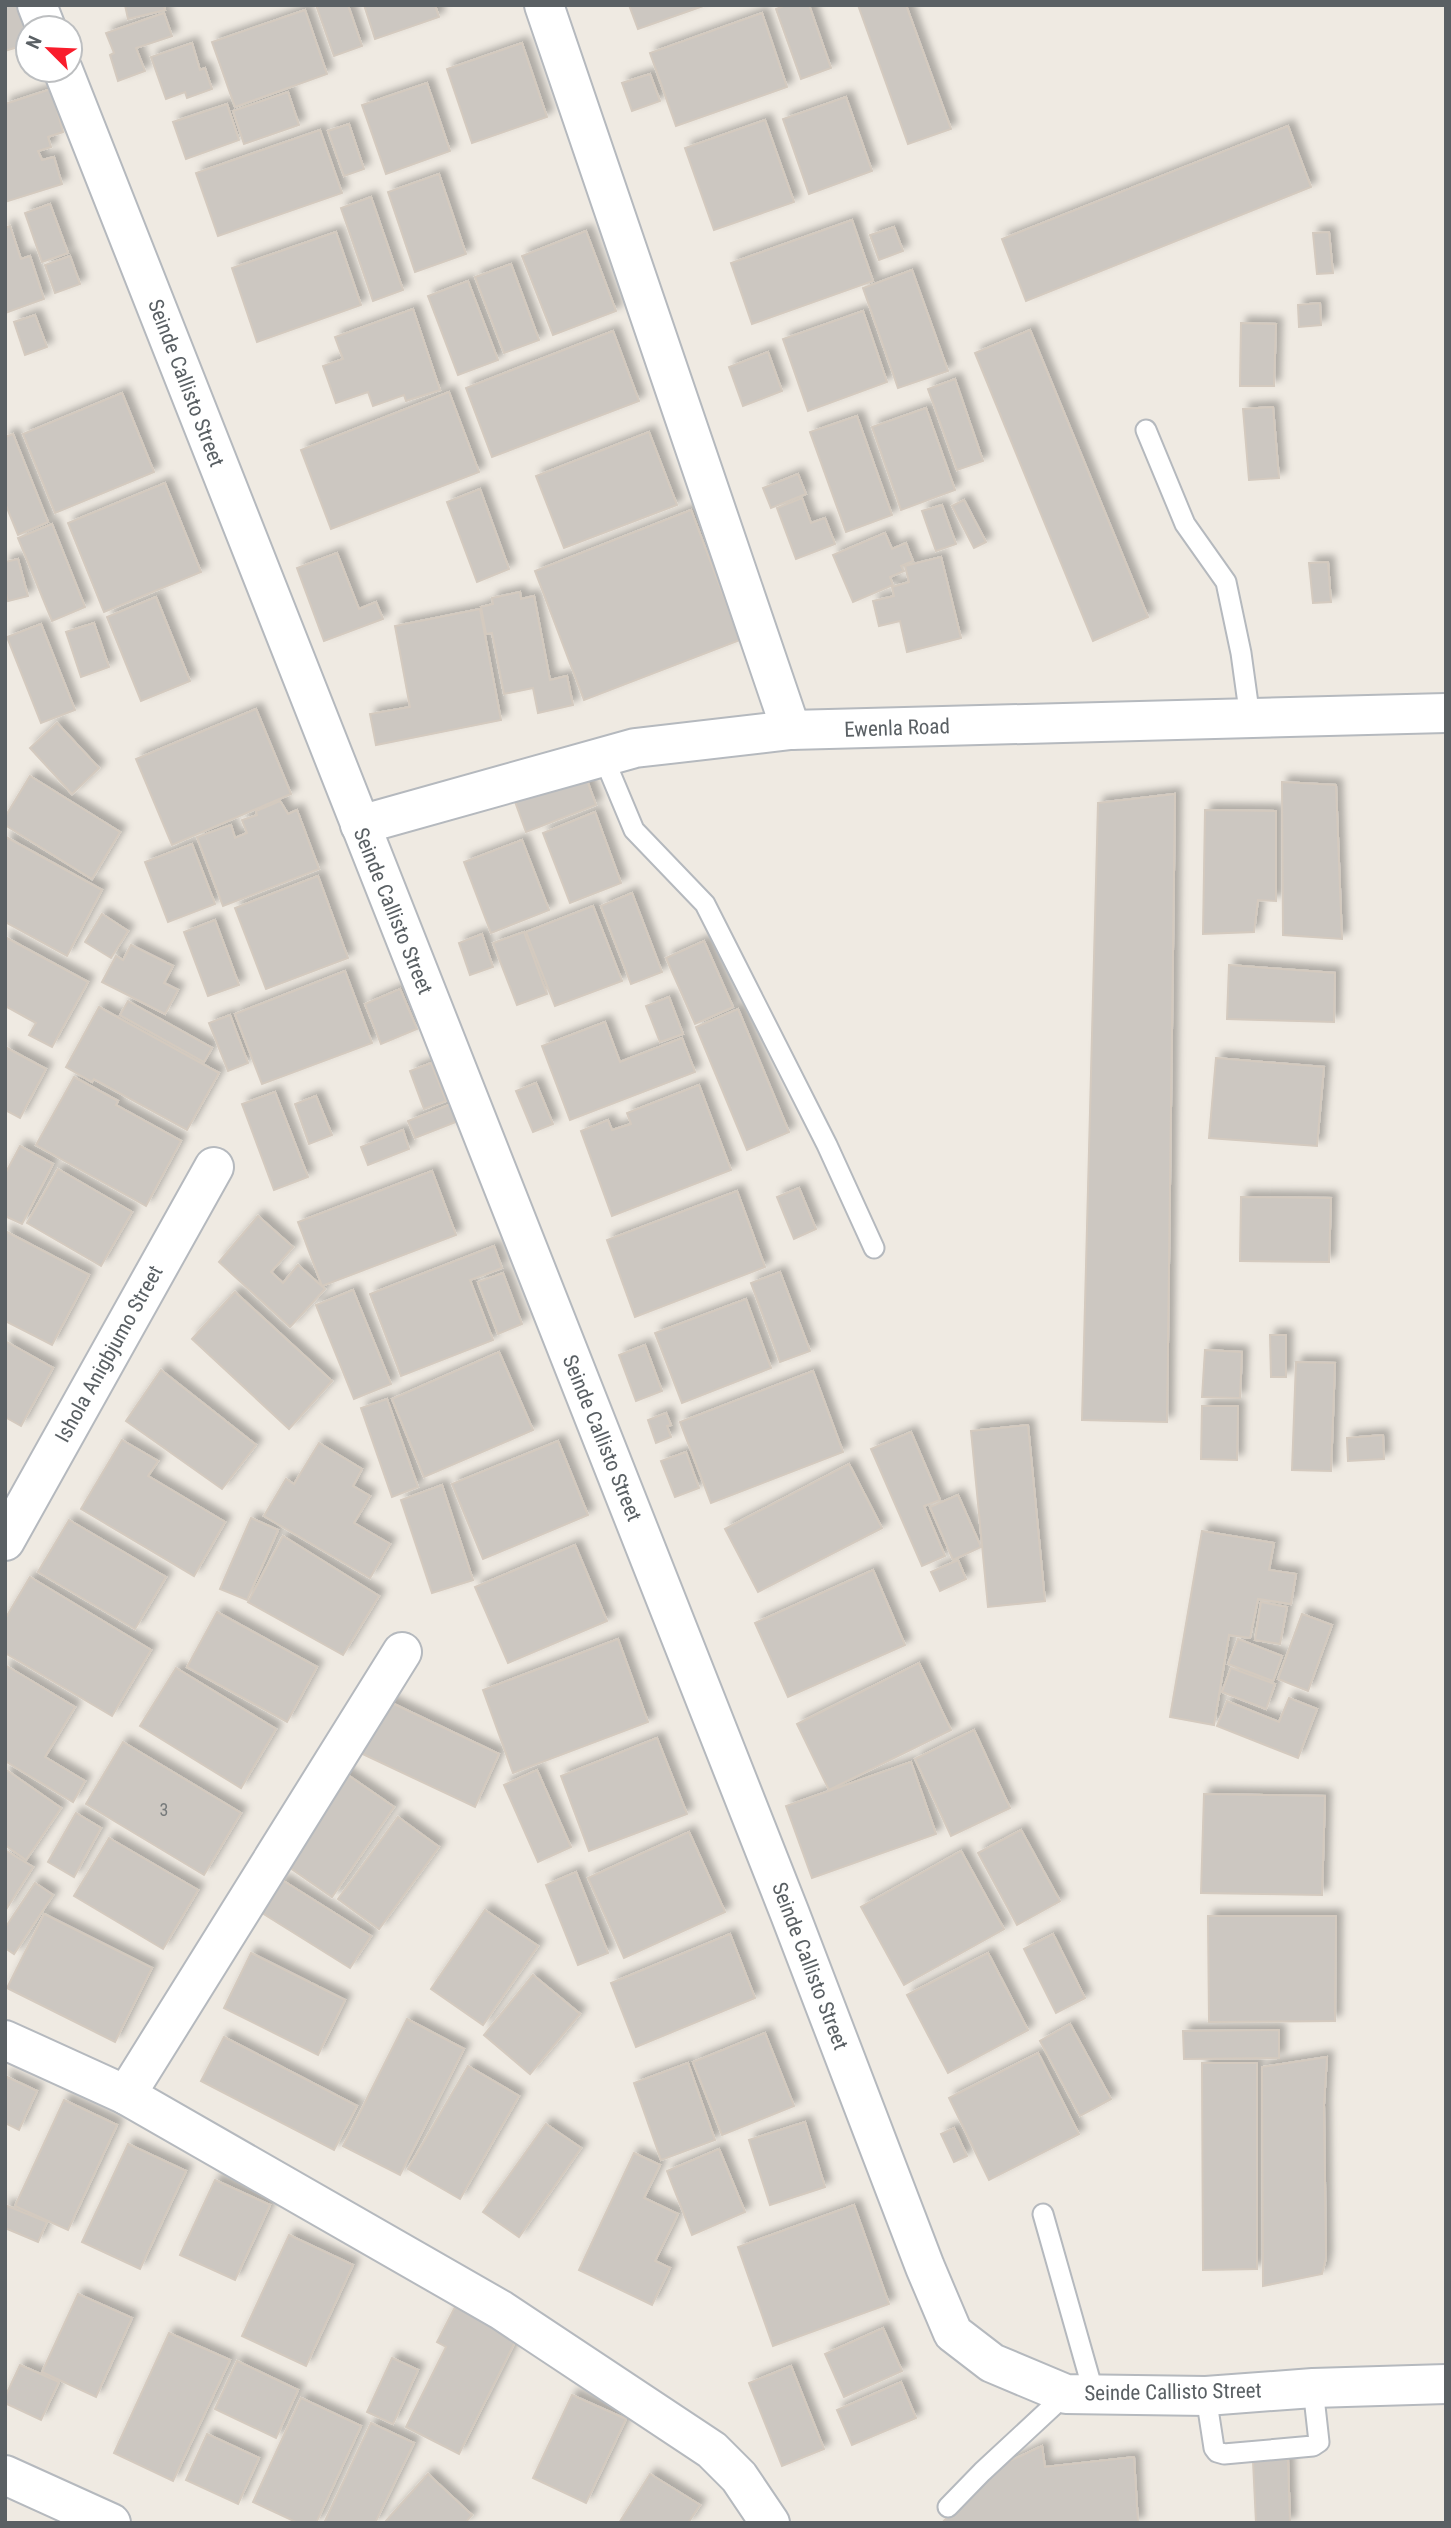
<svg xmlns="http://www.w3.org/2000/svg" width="1451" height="2528" font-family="'Roboto Condensed',sans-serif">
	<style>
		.building { fill: #ccc7c1; stroke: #d4cabf; stroke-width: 2; filter: url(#shadow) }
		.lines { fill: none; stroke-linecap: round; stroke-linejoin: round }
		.lane-casing { stroke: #b5b9be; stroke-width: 23 }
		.street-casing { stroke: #b5b9be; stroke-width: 42 }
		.lane { stroke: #fff; stroke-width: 19 }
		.street { stroke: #fff; stroke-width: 38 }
		.labels { text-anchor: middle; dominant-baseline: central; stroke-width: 5; stroke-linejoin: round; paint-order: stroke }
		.number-label { font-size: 18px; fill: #767a7b }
		.street-label { font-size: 21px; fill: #5a6064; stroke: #fff }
	</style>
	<defs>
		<filter id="shadow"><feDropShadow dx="6" dy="-6" stdDeviation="3.5" flood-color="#0004"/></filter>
	</defs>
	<rect width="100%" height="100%" fill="#efeae2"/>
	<g class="building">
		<polygon points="5,5 21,5 28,28 28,44 5,51"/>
		<polygon points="125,5 164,5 165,10 128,19"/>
		<polygon points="316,5 348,5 362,46 334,56"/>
		<polygon points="364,5 435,5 439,17 375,39"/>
		<polygon points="629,5 706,5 638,29"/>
		<polygon points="786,5 809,5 831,68 801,79 776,9"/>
		<polygon points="858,5 906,5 951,129 908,144"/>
		<polygon points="305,10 327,74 235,107 212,42"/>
		<polygon points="164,13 172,36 136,48 145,71 118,81 110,55 114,53 106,33"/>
		<polygon points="762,13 787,87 676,126 650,53"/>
		<polygon points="192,43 200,70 205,68 212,89 187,98 185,92 166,99 151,57"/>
		<polygon points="522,43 547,117 472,143 447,69"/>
		<polygon points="650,74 660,101 632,111 622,83"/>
		<polygon points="427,83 450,151 386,174 362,105"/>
		<polygon points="51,89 63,132 48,137 51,147 38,151 42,160 54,157 62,184 5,202 5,104"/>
		<polygon points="288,92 299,125 244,144 233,111"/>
		<polygon points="846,97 872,171 809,194 783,119"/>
		<polygon points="227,104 239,140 186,159 173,122"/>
		<polygon points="765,120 794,202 714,230 685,148"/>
		<polygon points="349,124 364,169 344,176 328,131"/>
		<polygon points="1288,126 1311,187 1026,301 1002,239"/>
		<polygon points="320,130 342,193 218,236 196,173"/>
		<polygon points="439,174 466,254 415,272 388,192"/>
		<polygon points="371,197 403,290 373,301 341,208"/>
		<polygon points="50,204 68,253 42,262 25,213"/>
		<polygon points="852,220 873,281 752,324 731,263"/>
		<polygon points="10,226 21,259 30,256 44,299 5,313 5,228"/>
		<polygon points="894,227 903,251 879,260 870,235"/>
		<polygon points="586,231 616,311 553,335 522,256"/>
		<polygon points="336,232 361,305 257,342 232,268"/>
		<polygon points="1329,232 1333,273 1317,274 1313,233"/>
		<polygon points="70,256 80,284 55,293 45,265"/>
		<polygon points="511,264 539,340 504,353 475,277"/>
		<polygon points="912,270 948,371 898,388 863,288"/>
		<polygon points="468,281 498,360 458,375 428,296"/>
		<polygon points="1320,303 1321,325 1299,327 1298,305"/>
		<polygon points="413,309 440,390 406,401 404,395 373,406 368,392 336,403 323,366 343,359 335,337"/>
		<polygon points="863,311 887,382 808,411 783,339"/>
		<polygon points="35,315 47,347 25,355 14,322"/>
		<polygon points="1241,323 1276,324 1274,386 1240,386"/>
		<polygon points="1030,330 1148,617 1093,641 975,353"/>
		<polygon points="613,331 639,401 492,457 466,388"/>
		<polygon points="768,352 782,391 743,406 729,367"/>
		<polygon points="955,379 983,461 957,470 928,389"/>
		<polygon points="449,392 479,472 331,529 301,450"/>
		<polygon points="122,393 154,472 55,513 23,434"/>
		<polygon points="1273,407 1279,478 1249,480 1243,409"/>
		<polygon points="926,408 955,490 901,510 872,427"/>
		<polygon points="857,416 892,515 846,532 810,432"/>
		<polygon points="649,432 677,505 564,548 536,476"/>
		<polygon points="13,434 48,522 18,535 5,503 5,437"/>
		<polygon points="798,474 806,494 771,508 763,488"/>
		<polygon points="165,483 201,572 104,612 68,523"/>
		<polygon points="480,489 509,569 477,582 447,502"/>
		<polygon points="802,498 811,523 825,518 835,544 796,559 777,508"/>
		<polygon points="964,500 986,542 974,548 952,506"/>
		<polygon points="942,505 956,544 936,551 922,511"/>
		<polygon points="691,510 740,640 584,700 535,571"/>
		<polygon points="52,524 85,607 52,621 18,538"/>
		<polygon points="885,533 892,549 906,543 913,561 901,566 904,571 890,577 893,585 853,602 833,555"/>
		<polygon points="337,553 359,609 376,602 383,619 324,641 297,568"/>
		<polygon points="941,557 961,638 907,652 900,621 879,626 873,601 894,596 892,587 909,582 905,566"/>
		<polygon points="18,559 28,596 8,601 5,590 5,562"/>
		<polygon points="1328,562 1331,602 1313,603 1309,563"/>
		<polygon points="520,592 521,599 534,596 550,680 567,676 573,705 538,713 533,688 504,694 492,633 486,634 481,607 493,604 492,598"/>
		<polygon points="156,597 190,681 141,701 107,617"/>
		<polygon points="480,609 501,720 376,745 370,714 410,707 395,626"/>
		<polygon points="94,623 109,667 81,677 66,632"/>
		<polygon points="41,624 75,710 41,723 7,637"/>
		<polygon points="256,709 291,794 172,845 136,759"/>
		<polygon points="57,723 99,768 72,794 30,748"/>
		<polygon points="583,769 596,805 526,832 513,796"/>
		<polygon points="30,776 120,832 92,879 5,825 5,817"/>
		<polygon points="1282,782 1336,785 1342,939 1283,935"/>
		<polygon points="1175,794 1167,1422 1082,1420 1098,803"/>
		<polygon points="280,801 288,814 297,810 319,869 223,906 197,837 231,825 235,838 247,833 242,820 257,815 256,811"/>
		<polygon points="1205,810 1276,811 1276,901 1258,900 1254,932 1203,934"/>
		<polygon points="595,812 621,883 570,903 543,833"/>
		<polygon points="6,837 102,890 67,956 5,922"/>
		<polygon points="522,840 549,910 491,933 464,862"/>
		<polygon points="192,844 215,904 168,922 145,862"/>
		<polygon points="318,876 348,958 266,989 235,908"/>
		<polygon points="632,893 662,972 631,984 601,906"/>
		<polygon points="593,906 622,981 555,1006 526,932"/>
		<polygon points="102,914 128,931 111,958 85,942"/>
		<polygon points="215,920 239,985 208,996 184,932"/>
		<polygon points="524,932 547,994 517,1005 493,943"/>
		<polygon points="482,934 493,967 470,975 459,943"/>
		<polygon points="5,937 88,982 52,1047 29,1035 36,1023 5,1006"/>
		<polygon points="704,941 733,1007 695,1024 666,958"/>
		<polygon points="131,945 173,966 164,983 178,990 165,1014 102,982 116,956 123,960"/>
		<polygon points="1229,965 1335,973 1334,1022 1227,1019"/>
		<polygon points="345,971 372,1043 262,1084 235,1014"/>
		<polygon points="400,989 417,1029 381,1044 365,1004"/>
		<polygon points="669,997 683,1034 660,1042 646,1006"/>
		<polygon points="128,1001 212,1048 204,1062 120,1015"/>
		<polygon points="99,1007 219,1073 187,1130 94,1079 92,1082 66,1067"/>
		<polygon points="738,1009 789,1132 747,1150 696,1027"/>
		<polygon points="230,1015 248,1063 228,1071 209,1023"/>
		<polygon points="605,1022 620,1062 682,1038 695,1072 570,1120 542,1046"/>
		<polygon points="5,1047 46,1069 20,1118 5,1110"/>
		<polygon points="1216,1058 1324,1067 1317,1146 1209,1138"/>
		<polygon points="431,1063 446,1101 424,1109 410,1071"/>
		<polygon points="74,1077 118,1101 116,1105 181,1141 146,1206 36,1145"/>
		<polygon points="536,1083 553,1124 533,1132 516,1091"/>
		<polygon points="699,1085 731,1170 612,1216 581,1131 608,1120 612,1130 631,1124 627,1113"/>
		<polygon points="275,1092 308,1177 274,1190 242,1104"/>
		<polygon points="316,1096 332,1135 309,1144 295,1104"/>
		<polygon points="454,1103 461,1120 415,1138 408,1121"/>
		<polygon points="403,1130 409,1149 368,1165 361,1147"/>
		<polygon points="20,1146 53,1164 22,1224 5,1216 5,1174"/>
		<polygon points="58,1169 132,1212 101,1266 27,1223"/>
		<polygon points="432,1171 456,1235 322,1286 298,1222"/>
		<polygon points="799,1188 816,1229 794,1239 777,1197"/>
		<polygon points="737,1191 765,1267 635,1317 607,1240"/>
		<polygon points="1241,1197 1331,1198 1329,1262 1240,1261"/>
		<polygon points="258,1216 293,1247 271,1272 283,1283 298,1265 325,1289 290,1327 219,1262"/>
		<polygon points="5,1231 89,1275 52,1345 5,1321"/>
		<polygon points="494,1246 502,1268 470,1280 493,1340 401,1376 370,1294"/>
		<polygon points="780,1272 810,1351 780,1362 751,1283"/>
		<polygon points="503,1273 522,1324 498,1334 478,1282"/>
		<polygon points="353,1290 391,1384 354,1399 316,1305"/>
		<polygon points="235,1292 332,1381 289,1429 192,1339"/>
		<polygon points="746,1299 771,1368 682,1403 655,1333"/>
		<polygon points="1270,1335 1286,1335 1286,1377 1271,1377"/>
		<polygon points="5,1341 53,1368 21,1426 5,1417"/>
		<polygon points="645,1345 662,1391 636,1401 619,1355"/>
		<polygon points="1205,1350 1242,1352 1240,1398 1202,1397"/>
		<polygon points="499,1352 533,1430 424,1477 392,1399"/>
		<polygon points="1296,1362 1335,1363 1331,1471 1292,1470"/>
		<polygon points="161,1370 256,1445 222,1489 126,1421"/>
		<polygon points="813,1371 843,1452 711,1503 680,1422"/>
		<polygon points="387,1399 418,1487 392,1497 361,1408"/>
		<polygon points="1202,1406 1238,1406 1237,1460 1201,1459"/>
		<polygon points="666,1413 671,1425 667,1426 671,1437 656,1443 648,1420"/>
		<polygon points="1028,1425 1045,1601 988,1607 971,1431"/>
		<polygon points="911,1432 940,1500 924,1506 945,1556 922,1566 871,1449"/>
		<polygon points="1383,1435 1384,1459 1348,1461 1347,1438"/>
		<polygon points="122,1440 158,1461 148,1476 225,1522 194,1576 81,1509"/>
		<polygon points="558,1441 588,1515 483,1559 452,1484"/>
		<polygon points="319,1443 362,1469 353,1486 370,1496 354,1523 390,1544 370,1578 264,1516 286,1479 294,1484"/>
		<polygon points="686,1452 699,1488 675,1497 661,1461"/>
		<polygon points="849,1464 882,1528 758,1592 725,1529"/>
		<polygon points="442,1485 473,1580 432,1593 401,1500"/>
		<polygon points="958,1495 981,1547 953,1560 930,1507"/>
		<polygon points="251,1518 278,1530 247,1600 220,1589"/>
		<polygon points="69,1520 166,1577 135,1629 38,1572"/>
		<polygon points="1202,1531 1274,1543 1269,1570 1296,1574 1291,1604 1258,1599 1250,1638 1229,1635 1214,1725 1170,1717"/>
		<polygon points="283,1536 379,1596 343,1655 248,1602"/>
		<polygon points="575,1545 607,1621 508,1663 475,1587"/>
		<polygon points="958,1560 966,1579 940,1591 931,1572"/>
		<polygon points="873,1570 905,1645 788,1697 755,1623"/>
		<polygon points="30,1577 151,1650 112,1716 5,1653 5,1619"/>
		<polygon points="1261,1602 1287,1607 1280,1644 1255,1640"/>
		<polygon points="217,1612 317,1667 287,1722 187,1667"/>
		<polygon points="1302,1614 1332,1625 1308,1691 1278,1679"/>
		<polygon points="618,1639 648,1722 513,1773 483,1690"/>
		<polygon points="1238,1639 1282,1656 1273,1681 1228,1664"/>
		<polygon points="919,1663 951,1730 829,1790 797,1724"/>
		<polygon points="5,1665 75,1707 45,1757 85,1781 73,1802 5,1761"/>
		<polygon points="176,1668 276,1729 241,1788 140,1726"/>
		<polygon points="1231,1668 1275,1684 1266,1709 1222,1692"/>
		<polygon points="377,1696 499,1754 475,1807 352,1749"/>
		<polygon points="1289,1698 1317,1709 1298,1758 1217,1726 1227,1701 1279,1722"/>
		<polygon points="974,1730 1010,1808 951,1836 915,1759"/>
		<polygon points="657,1738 687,1814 589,1851 561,1776"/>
		<polygon points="123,1742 241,1813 204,1875 86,1804"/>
		<polygon points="911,1762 936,1834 812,1878 786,1806"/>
		<polygon points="5,1769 61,1808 26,1860 5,1845"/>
		<polygon points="537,1770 571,1847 538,1862 504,1785"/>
		<polygon points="342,1771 394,1807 332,1897 280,1861"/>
		<polygon points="1204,1794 1325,1796 1322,1895 1201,1893"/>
		<polygon points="76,1813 101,1828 74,1877 48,1862"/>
		<polygon points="398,1817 439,1847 379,1929 338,1899"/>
		<polygon points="1021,1830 1060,1901 1017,1925 978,1853"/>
		<polygon points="689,1832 725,1912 624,1958 588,1878"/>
		<polygon points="109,1838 198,1890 163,1949 74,1896"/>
		<polygon points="5,1850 33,1867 5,1911"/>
		<polygon points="961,1851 1004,1929 904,1985 861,1907"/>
		<polygon points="576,1872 608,1953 578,1965 546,1885"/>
		<polygon points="282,1880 371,1936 350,1968 262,1913"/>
		<polygon points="35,1883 53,1895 14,1954 5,1948 5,1928"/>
		<polygon points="485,1910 538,1946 483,2025 431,1989"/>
		<polygon points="44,1914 152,1968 115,2042 7,1988"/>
		<polygon points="1208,1916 1336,1916 1335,2021 1209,2022"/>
		<polygon points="730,1934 755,1998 636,2047 611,1983"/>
		<polygon points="1053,1934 1085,1998 1056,2013 1024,1949"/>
		<polygon points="251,1953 345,2000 318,2055 224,2008"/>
		<polygon points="988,1953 1028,2030 948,2073 907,1995"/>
		<polygon points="533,1975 580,2014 530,2074 484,2035"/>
		<polygon points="407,2019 464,2049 400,2175 343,2146"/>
		<polygon points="1070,2024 1111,2099 1080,2116 1040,2041"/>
		<polygon points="1279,2030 1279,2058 1184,2059 1183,2031"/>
		<polygon points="765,2033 794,2106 722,2135 693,2062"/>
		<polygon points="224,2037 357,2106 334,2150 201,2081"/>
		<polygon points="1038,2053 1079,2134 989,2180 949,2098"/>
		<polygon points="1327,2057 1324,2105 1326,2258 1322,2274 1263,2286 1262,2067"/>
		<polygon points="688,2063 715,2140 661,2160 634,2083"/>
		<polygon points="1202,2063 1257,2063 1257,2269 1203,2270"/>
		<polygon points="468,2066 519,2096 460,2199 408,2169"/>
		<polygon points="5,2076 37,2091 19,2130 5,2123"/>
		<polygon points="64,2100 117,2125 68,2230 15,2206"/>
		<polygon points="805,2122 825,2187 770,2205 749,2140"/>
		<polygon points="546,2124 581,2148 519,2237 483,2212"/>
		<polygon points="954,2128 967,2156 954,2162 941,2134"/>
		<polygon points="128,2144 186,2171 140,2269 82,2242"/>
		<polygon points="719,2149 745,2212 692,2235 667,2171"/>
		<polygon points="634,2153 660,2165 644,2198 678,2214 655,2261 670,2268 652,2305 579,2270"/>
		<polygon points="215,2180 270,2205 235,2280 180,2255"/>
		<polygon points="5,2205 47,2222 38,2242 5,2228"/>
		<polygon points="854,2205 889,2304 773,2346 738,2247"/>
		<polygon points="289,2235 353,2265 306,2366 242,2336"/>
		<polygon points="78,2294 132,2318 96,2397 42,2372"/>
		<polygon points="455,2307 517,2338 459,2454 406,2427 446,2347 437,2342"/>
		<polygon points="883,2328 902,2371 844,2397 825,2354"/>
		<polygon points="169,2333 230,2360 173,2481 114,2453"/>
		<polygon points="392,2358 418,2370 393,2424 367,2412"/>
		<polygon points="237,2361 298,2390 276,2438 215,2409"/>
		<polygon points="20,2365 59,2382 41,2420 5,2403 5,2397"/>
		<polygon points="791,2366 824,2449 782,2466 749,2383"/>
		<polygon points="901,2382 916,2418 852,2445 837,2410"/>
		<polygon points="572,2395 626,2419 586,2503 533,2478"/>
		<polygon points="301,2398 361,2426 316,2523 298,2523 253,2502"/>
		<polygon points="371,2423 414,2443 375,2523 328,2523 325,2521"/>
		<polygon points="207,2434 259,2458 238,2504 186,2480"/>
		<polygon points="1042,2446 1045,2467 1134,2457 1138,2523 942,2523 989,2471"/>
		<polygon points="1288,2459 1290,2523 1256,2523 1253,2461"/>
		<polygon points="428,2474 472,2515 465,2523 384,2523"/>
		<polygon points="650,2474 700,2505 688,2523 619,2523"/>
	</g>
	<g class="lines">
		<defs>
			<g id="lane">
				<polyline points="1146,430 1185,524 1226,582 1241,653 1250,718"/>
				<polyline points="603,756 634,830 705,904 827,1145 874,1248"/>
				<polyline points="1043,2214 1094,2394"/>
				<polyline points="1206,2396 1214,2448 1217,2452 1224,2454 1313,2446 1319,2442 1313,2388"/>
				<polyline points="948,2507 982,2472 1066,2394"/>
			</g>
			<g id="street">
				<polyline points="37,5 46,28"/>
				<polyline points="544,5 791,730"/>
				<polyline points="63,70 790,1914 925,2267 953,2333 992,2363 1066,2394 1206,2396 1313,2388 1446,2384"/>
				<polyline points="360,825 635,748 791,730 1446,713"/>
				<polyline points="5,1541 214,1167"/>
				<polyline points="5,2040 126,2095 501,2310 712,2450 739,2477 770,2523"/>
				<polyline points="126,2095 402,1652"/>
				<polyline points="5,2475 111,2523"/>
			</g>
		</defs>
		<use href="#lane" class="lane-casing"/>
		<use href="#street" class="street-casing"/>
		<use href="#lane" class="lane"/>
		<use href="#street" class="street"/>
	</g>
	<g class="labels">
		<g class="number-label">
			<text x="164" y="1809">3</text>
		</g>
		<g class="street-label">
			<text transform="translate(186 383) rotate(69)">Seinde Callisto Street</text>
			<text transform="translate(897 728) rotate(-2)">Ewenla Road</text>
			<text transform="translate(393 911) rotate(68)">Seinde Callisto Street</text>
			<text transform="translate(109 1354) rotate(-61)">Ishola Anigbjumo Street</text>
			<text transform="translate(602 1438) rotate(68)">Seinde Callisto Street</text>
			<text transform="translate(810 1966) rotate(69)">Seinde Callisto Street</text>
			<text transform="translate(1173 2392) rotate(-1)">Seinde Callisto Street</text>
		</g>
	</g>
	<rect width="1451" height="2528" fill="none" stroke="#5a6064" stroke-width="14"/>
	<g transform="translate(49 49) rotate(294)"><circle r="33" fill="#ffffff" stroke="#bdbfc1" stroke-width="2"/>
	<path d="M0-5L12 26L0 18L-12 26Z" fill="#f91d2c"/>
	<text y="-10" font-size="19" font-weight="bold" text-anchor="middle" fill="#5a6064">N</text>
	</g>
</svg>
